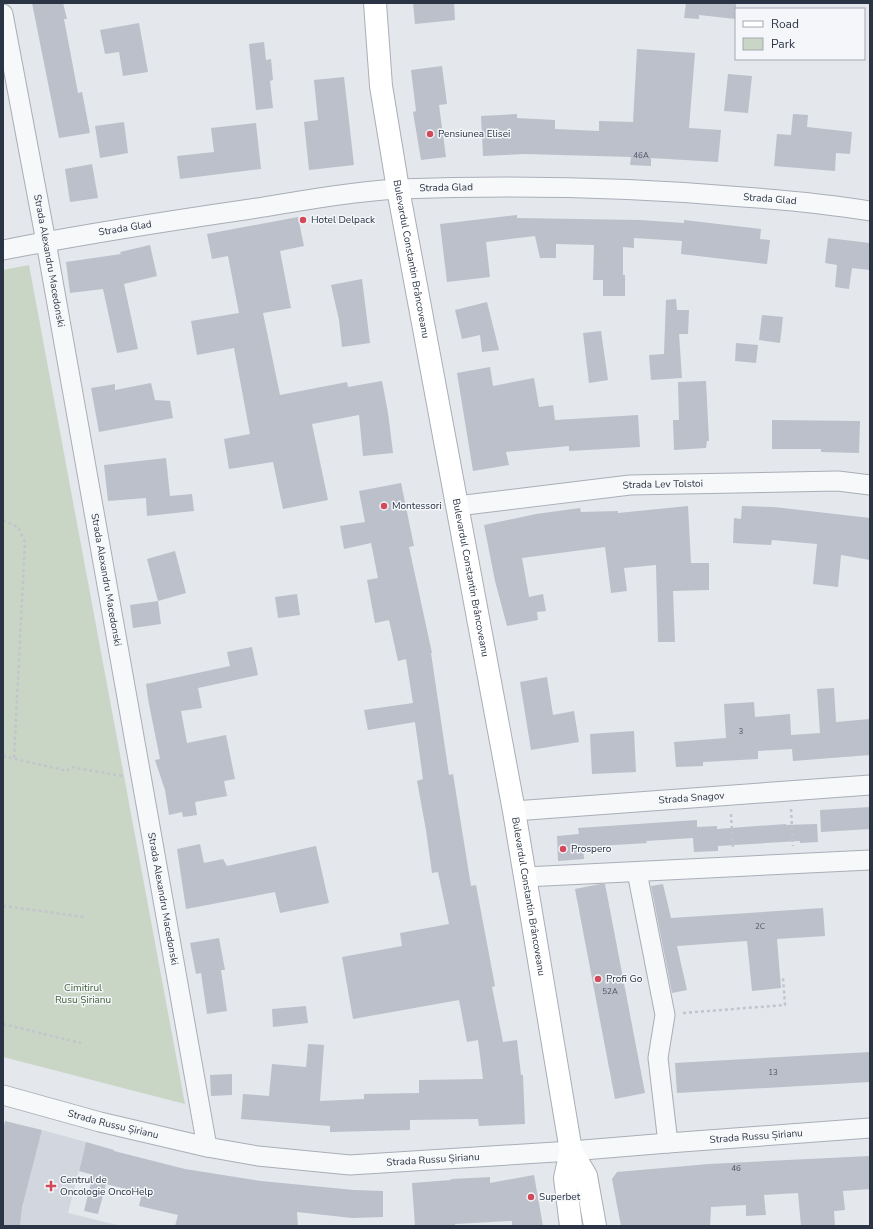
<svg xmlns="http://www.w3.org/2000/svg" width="873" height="1229" font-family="'Nunito Sans',sans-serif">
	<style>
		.built { fill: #d2d6de }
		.green { fill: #c9d6c5 }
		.building { fill: #bbc0ca }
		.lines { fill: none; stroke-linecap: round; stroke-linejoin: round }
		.minor-casing { stroke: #a9aeb7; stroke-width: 21 }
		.secondary-casing { stroke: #a9aeb7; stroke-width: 24 }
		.path { stroke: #c2c5cb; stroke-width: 2.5; stroke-dasharray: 3 3; stroke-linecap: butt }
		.minor { stroke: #f7f8fa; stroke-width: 19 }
		.secondary { stroke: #fff; stroke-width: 22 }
		.poi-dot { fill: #d1495b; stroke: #f4f6f9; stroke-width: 1.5 }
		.labels { text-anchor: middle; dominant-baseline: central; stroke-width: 3; stroke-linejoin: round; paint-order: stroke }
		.number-label { font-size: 8px; fill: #4f5766 }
		.poi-label { font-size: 10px; fill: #2b3445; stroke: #f4f6f9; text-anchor: start }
		.street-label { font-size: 10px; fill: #2b3445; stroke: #f4f6f9 }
		.park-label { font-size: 10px; fill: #3f6138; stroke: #f4f6f9 }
	</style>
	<rect width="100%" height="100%" fill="#e4e7ec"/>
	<polygon class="built" points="42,1130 86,1142 68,1213 121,1226 20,1226 22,1209"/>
	<polygon class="green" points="29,265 185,1104 3,1057 3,270"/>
	<g class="building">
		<polygon points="32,3 63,3 67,19 64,19 78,93 82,92 90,133 59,138"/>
		<polygon points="413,3 454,3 455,20 415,24"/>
		<polygon points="686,3 736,3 736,19 699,15 699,19 684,18"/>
		<polygon points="139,23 148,72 123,76 119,52 105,54 100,30"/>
		<polygon points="264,42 266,60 271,59 273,80 270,81 273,108 256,110 249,44"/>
		<polygon points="637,49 695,53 689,128 721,130 718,162 651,158 651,166 630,165 631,157 525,154 483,156 481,116 517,114 517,118 555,120 555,129 599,131 599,121 633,122"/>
		<polygon points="442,66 447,104 439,105 446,157 421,160 413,112 416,111 411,70"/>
		<polygon points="728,74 752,76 748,113 724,111"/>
		<polygon points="344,77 354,165 309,170 304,122 318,120 314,80"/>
		<polygon points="793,114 808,115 807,127 852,132 850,154 836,153 835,171 774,166 777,134 791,135"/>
		<polygon points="124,122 128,153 100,158 95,126"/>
		<polygon points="256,123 261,169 180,179 177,156 214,152 211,128"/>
		<polygon points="92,164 98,198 70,202 65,169"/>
		<polygon points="517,215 517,218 640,220 684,223 684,220 761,229 760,239 770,240 767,264 681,254 682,241 634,238 634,248 623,247 623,275 625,275 625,296 603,296 603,280 593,280 594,245 556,244 556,258 540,258 535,236 486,242 490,277 447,282 440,224"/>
		<polygon points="298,217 304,246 280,251 291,308 263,313 280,395 347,382 348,387 382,381 388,413 393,453 363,456 359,415 312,424 328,500 283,509 273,462 229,469 224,439 250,434 234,348 197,355 191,321 239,313 228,256 212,259 207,234"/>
		<polygon points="828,238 870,243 870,270 852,268 849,289 835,287 837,265 825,263"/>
		<polygon points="150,245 157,276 124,284 138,349 117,353 103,289 70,293 66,262 121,254 120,252"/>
		<polygon points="362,279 370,343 342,347 339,320 331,285"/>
		<polygon points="676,299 677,310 689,310 688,334 679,334 682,378 651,380 649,355 664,354 666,300"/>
		<polygon points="487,302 499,350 482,352 480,335 462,339 455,310"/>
		<polygon points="762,315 783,317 780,343 759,340"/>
		<polygon points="601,331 608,380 589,383 583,333"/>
		<polygon points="736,343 758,345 756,363 735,361"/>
		<polygon points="490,367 493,386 534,378 539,407 553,405 555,420 638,415 640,447 569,451 569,446 506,452 509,465 473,471 457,373"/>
		<polygon points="706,381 709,441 707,441 706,448 674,450 673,420 679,420 678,382"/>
		<polygon points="151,383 155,400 170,401 173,418 99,432 91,388 115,384 115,390"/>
		<polygon points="772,420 860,421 859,453 821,452 821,449 772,449"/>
		<polygon points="166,458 170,496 192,494 194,511 147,516 146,498 108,501 104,465"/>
		<polygon points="401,483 414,546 409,547 432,653 431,653 449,775 453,774 471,886 476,885 495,986 492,987 503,1042 517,1040 521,1075 523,1075 525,1124 479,1126 478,1119 410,1120 410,1130 330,1132 330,1126 241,1119 243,1094 269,1096 272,1064 306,1067 308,1044 324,1045 320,1101 364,1099 364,1094 419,1093 419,1080 483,1079 478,1040 467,1042 459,1000 353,1019 342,957 402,946 400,933 449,924 438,872 432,873 426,830 417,781 423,779 415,722 368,730 364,710 413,703 406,659 398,661 389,620 375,623 367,580 378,578 371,543 344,549 340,526 365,522 359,491"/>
		<polygon points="688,506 691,563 709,563 709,590 673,591 675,642 658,642 656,565 624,568 627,591 611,593 605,547 522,558 529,597 543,594 546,611 537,612 538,620 507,626 495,581 484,525 536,514 580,508 581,512 618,511 618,513"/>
		<polygon points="742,506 774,507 870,518 870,560 841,555 838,587 813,584 817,544 772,540 771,545 733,543 734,518 741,519"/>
		<polygon points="175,551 186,593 158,601 147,559"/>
		<polygon points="297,594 300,615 278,618 275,597"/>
		<polygon points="158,601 161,624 133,628 130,605"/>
		<polygon points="252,647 258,675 198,688 202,708 181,711 187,743 226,735 235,779 224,781 227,796 195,802 197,815 183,817 182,812 169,815 165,790 155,760 160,759 148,699 146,684 230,666 227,652"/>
		<polygon points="547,677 553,715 574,711 579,742 531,750 520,682"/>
		<polygon points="834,688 836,722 870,719 870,755 793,761 792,749 758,751 758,759 703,762 703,766 676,767 674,742 726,738 724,704 754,702 755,717 790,714 791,735 820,733 817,689"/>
		<polygon points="634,731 636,772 592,774 590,734"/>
		<polygon points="870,807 870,829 821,832 820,810"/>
		<polygon points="697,820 697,827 717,826 717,829 786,824 786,825 817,824 818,842 800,843 800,841 718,846 718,851 694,852 693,838 646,841 647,843 583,847 584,859 558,861 557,836 579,834 578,828"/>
		<polygon points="200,844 204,863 223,859 227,866 316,846 329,903 280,913 275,892 186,909 177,849"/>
		<polygon points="600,884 605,884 645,1093 615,1099 575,889"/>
		<polygon points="663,884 671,918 823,908 825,936 777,939 781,988 752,991 747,941 677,946 687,990 672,993 651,886"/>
		<polygon points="219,938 225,970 221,970 227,1011 207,1014 201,973 196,974 190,943"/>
		<polygon points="306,1006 308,1023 273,1027 272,1009"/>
		<polygon points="870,1052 870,1082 677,1093 675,1063"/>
		<polygon points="232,1074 232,1095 211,1096 210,1075"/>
		<polygon points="5,1121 42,1130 22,1208 20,1226 3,1226 3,1131"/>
		<polygon points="86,1142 114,1150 114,1151 185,1169 261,1181 354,1190 383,1191 383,1217 352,1218 297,1212 298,1226 175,1226 178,1215 139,1206 142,1193 106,1184 98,1214 84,1211 93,1175 79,1171"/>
		<polygon points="870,1156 870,1189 843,1191 845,1210 834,1211 835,1226 801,1226 798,1193 764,1195 766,1215 746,1216 746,1205 711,1207 710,1226 621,1226 612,1179 617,1172 709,1164"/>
		<polygon points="534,1175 543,1226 512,1226 512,1221 455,1224 455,1226 415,1226 412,1183 451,1180 451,1179 490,1177 490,1183"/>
	</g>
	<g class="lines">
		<defs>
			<g id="minor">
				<path id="s1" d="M3,14l43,228 161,905"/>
				<path id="s2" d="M3,250c82,-16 165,-29 248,-41 49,-8 98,-17 147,-20 115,-4 231,-2 345,8 43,3 85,7 127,14"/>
				<path id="s3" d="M457,506l173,-21 208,-4 32,4"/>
				<path id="s4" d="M514,811l356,-26"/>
				<polyline points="637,872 665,1015 658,1058 668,1143"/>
				<polyline points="525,877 870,860"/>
				<path id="s5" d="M3,1095l97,27 107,25 51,9 92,9 221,-14 97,-8 202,-15"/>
			</g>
			<g id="secondary">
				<path id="s6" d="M375,3l6,83 17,103 116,622 57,340 15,25 9,50"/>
				<polyline points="571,1151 565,1178 571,1226"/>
			</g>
		</defs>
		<use href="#minor" class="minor-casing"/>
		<use href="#secondary" class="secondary-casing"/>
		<g class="path">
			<polyline points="3,520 18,527 25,542 14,758"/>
			<polyline points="3,756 67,771 71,767 122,776"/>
			<polyline points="791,809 793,846"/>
			<polyline points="731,814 733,849"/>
			<polyline points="3,906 85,917"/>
			<polyline points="683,1013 785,1005 783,978"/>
			<polyline points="3,1024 81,1043"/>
		</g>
		<use href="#minor" class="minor"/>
		<use href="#secondary" class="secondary"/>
	</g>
	<g class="poi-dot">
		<circle cx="430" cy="134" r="4"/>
		<circle cx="303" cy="220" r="4"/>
		<circle cx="384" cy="506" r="4"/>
		<circle cx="563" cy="849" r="4"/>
		<circle cx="598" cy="979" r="4"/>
		<path d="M49 1180h4v4h4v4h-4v4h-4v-4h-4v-4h4z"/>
		<circle cx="531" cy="1197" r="4"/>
	</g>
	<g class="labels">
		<g class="number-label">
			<text x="641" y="155">46A</text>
			<text x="741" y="731">3</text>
			<text x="760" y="926">2C</text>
			<text x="610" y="991">52A</text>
			<text x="773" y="1072">13</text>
			<text x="736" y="1168">46</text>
		</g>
		<g class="poi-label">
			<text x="438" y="134">Pensiunea Elisei</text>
			<text x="311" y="220">Hotel Delpack</text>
			<text x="392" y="506">Montessori</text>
			<text x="571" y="849">Prospero</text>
			<text x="606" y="979">Profi Go</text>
			<text x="60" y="1180">Centrul de<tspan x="60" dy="12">Oncologie OncoHelp</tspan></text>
			<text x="539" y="1197">Superbet</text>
		</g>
		<g class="street-label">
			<text stroke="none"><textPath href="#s2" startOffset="448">Strada Glad</textPath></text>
			<text stroke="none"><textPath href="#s2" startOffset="772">Strada Glad</textPath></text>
			<text stroke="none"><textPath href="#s2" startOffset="124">Strada Glad</textPath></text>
			<text stroke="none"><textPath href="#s6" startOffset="259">Bulevardul Constantin Brâncoveanu</textPath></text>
			<text stroke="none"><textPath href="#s1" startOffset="251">Strada Alexandru Macedonski</textPath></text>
			<text stroke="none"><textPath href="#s3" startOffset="207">Strada Lev Tolstoi</textPath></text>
			<text stroke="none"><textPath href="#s6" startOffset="583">Bulevardul Constantin Brâncoveanu</textPath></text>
			<text stroke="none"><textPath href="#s1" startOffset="575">Strada Alexandru Macedonski</textPath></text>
			<text stroke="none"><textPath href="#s4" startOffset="178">Strada Snagov</textPath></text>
			<text stroke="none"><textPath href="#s6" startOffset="907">Bulevardul Constantin Brâncoveanu</textPath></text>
			<text stroke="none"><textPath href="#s1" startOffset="899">Strada Alexandru Macedonski</textPath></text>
			<text stroke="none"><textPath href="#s5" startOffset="114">Strada Russu Șirianu</textPath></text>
			<text stroke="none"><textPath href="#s5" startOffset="762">Strada Russu Șirianu</textPath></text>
			<text stroke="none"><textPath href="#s5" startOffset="438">Strada Russu Șirianu</textPath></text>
		</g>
		<g class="park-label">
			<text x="83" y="988">Cimitirul<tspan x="83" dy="12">Rusu Șirianu</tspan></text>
		</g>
	</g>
	<rect width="873" height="1229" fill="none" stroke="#2b3445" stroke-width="8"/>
	<rect x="735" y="8" width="130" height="52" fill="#f4f6f9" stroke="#a4a8b1"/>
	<rect x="743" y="21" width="20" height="6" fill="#ffffff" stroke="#a4a8b1"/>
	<text x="771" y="28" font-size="12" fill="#2b3445">Road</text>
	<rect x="743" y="38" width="20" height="12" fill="#c9d6c5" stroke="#a4a8b1"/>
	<text x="771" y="48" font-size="12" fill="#2b3445">Park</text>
</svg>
